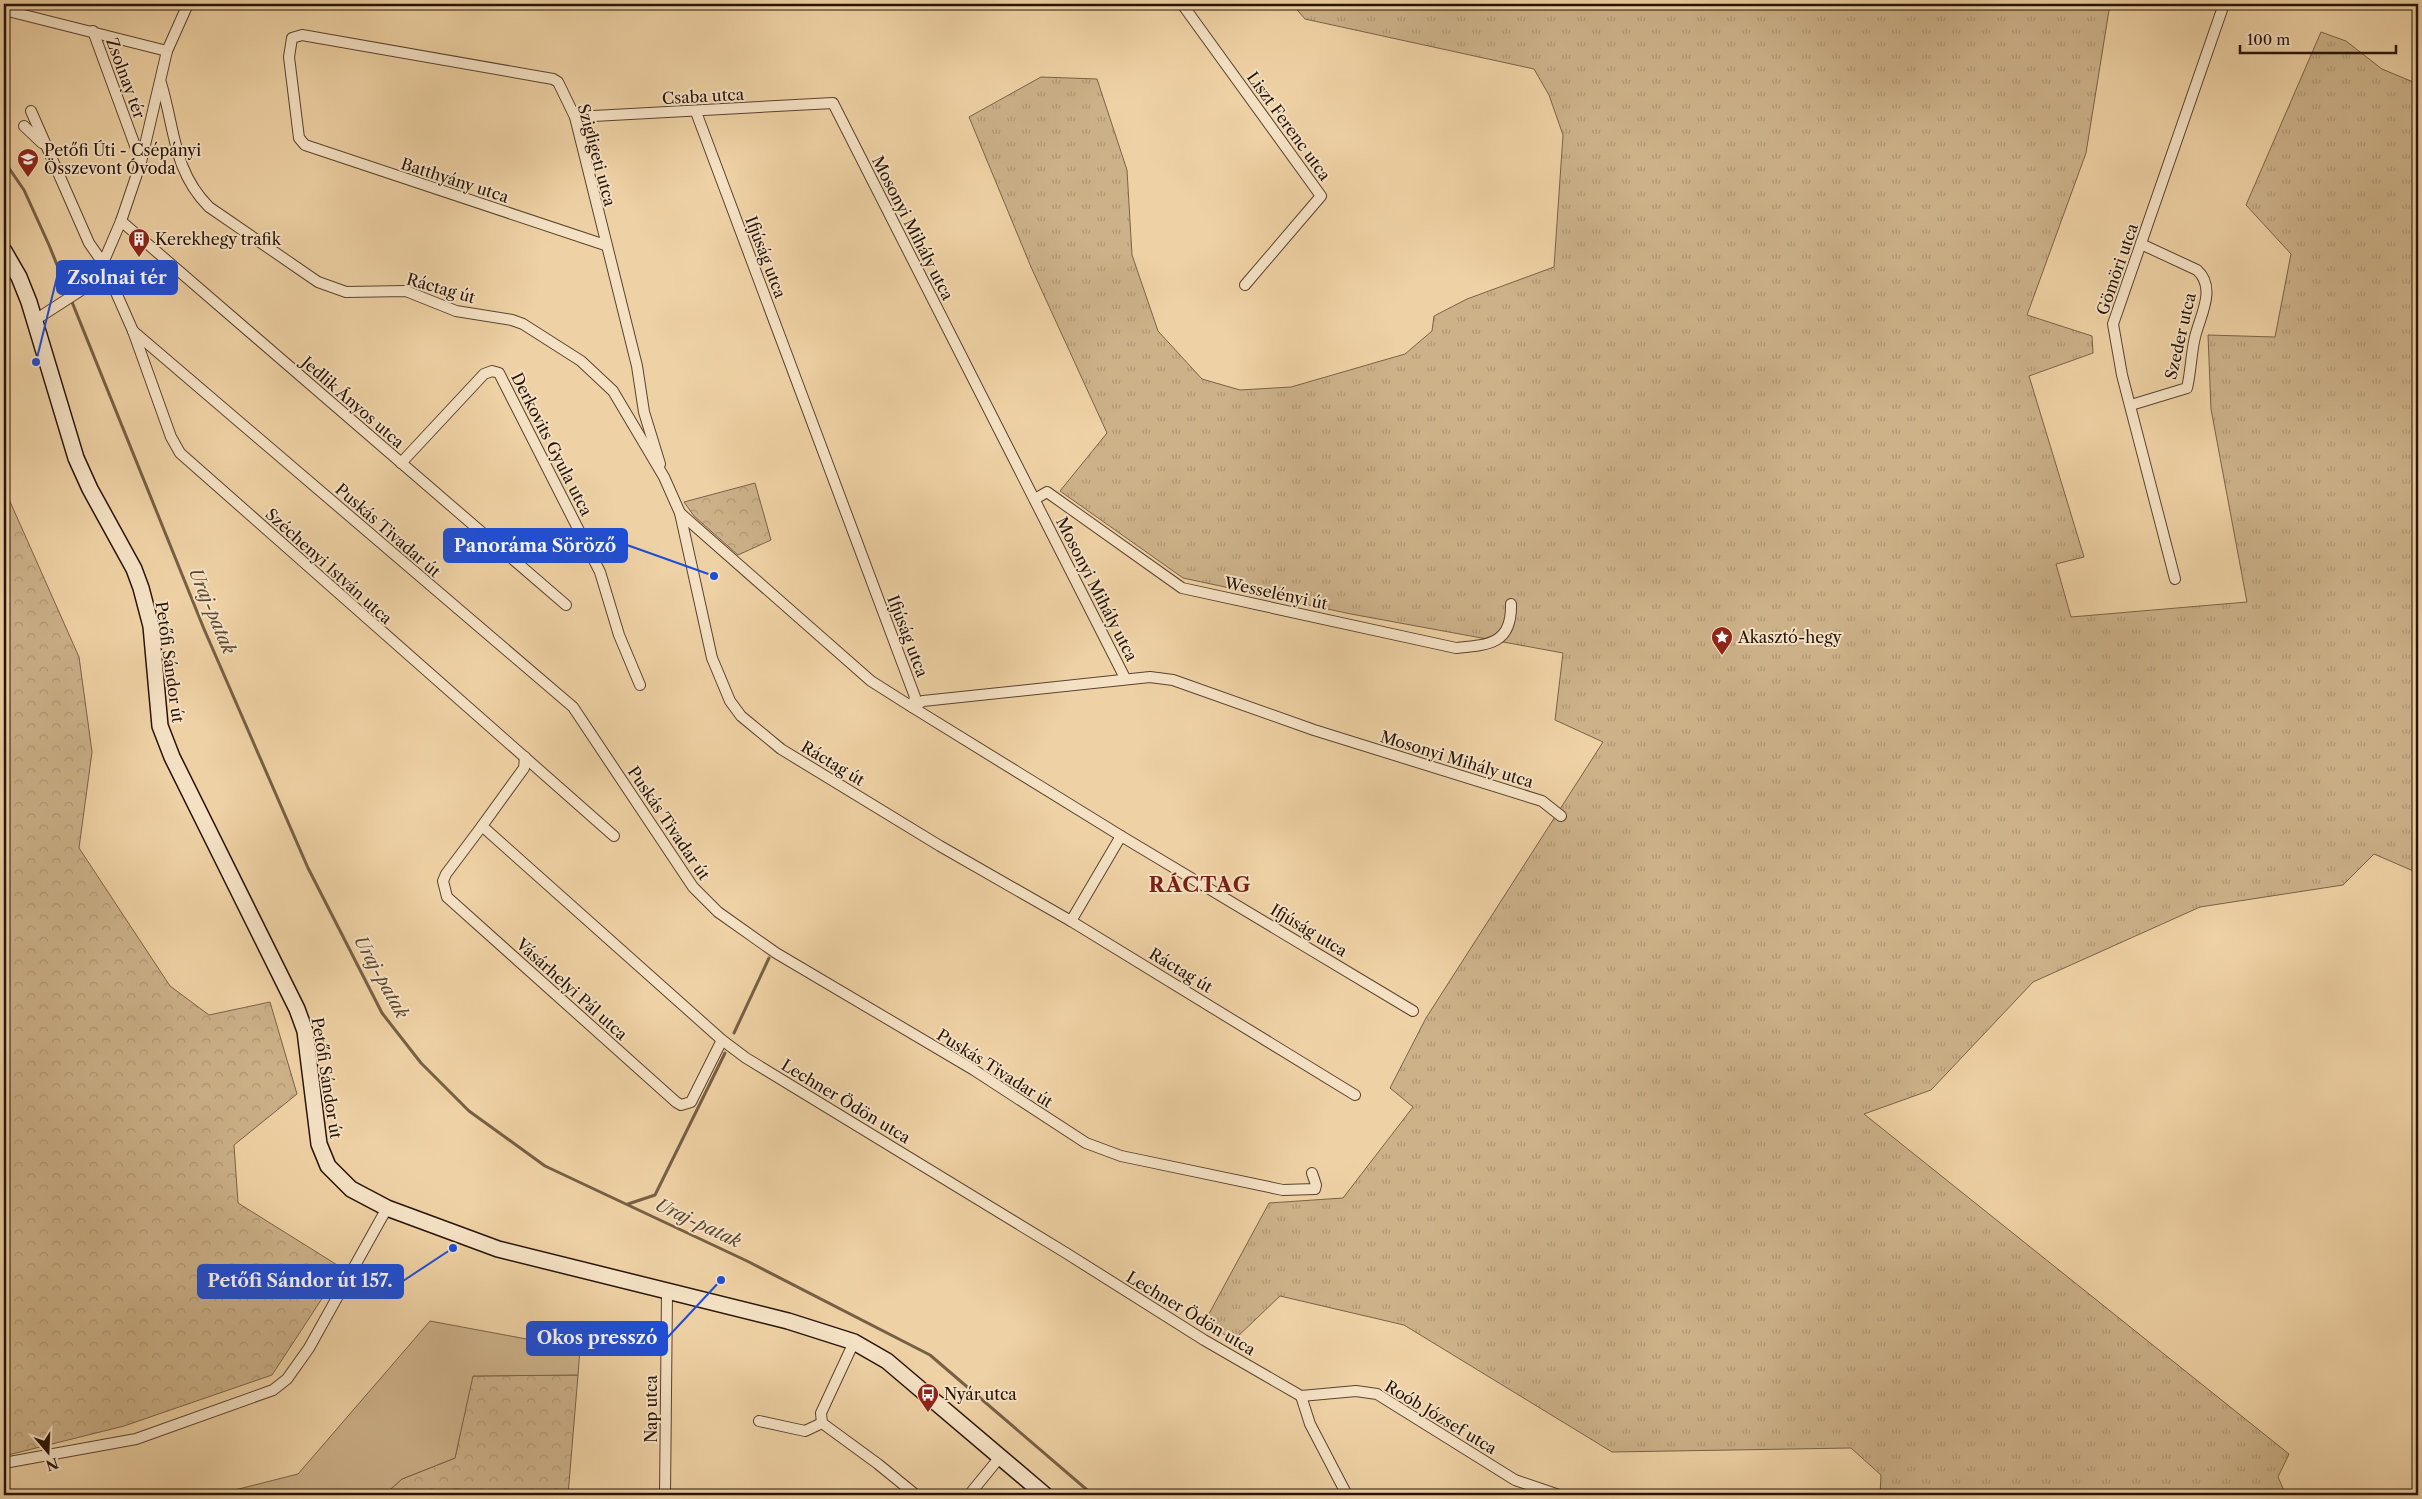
<svg xmlns="http://www.w3.org/2000/svg" width="2422" height="1499" viewBox="0 0 2422 1499" font-family="'Libre Caslon Text',serif">
  <style>
    .grass { fill: url(#grass-tufts); stroke: #7a6248 }
    .forest { fill: url(#forest-crowns); stroke: #7a6248 }
    .garden { fill: #ccb189; stroke: #7a6248 }
    .lines { fill: none; stroke-linecap: round; stroke-linejoin: round }
    .stream { stroke: #775f45; stroke-width: 3 }
    .street-casing { stroke: #5a432e; stroke-width: 12 }
    .secondary-casing { stroke: #281407; stroke-width: 18 }
    .street { stroke: #f4e1c4; stroke-width: 10 }
    .secondary { stroke: #f4e1c4; stroke-width: 15 }
    .labels { text-anchor: middle; stroke-width: 4; stroke-linejoin: round; paint-order: stroke }
    .street-label { font-size: 16px; fill: #281407; stroke: #f4e1c4 }
    .poi-label { font-size: 16px; fill: #281407; stroke: #f4e1c4; text-anchor: start }
    .water-label { font-size: 18px; font-style: italic; fill: #5c4631; stroke: #f4e1c4 }
    .district-label { font-size: 21px; font-weight: bold; letter-spacing: 1px; fill: #7a1f14; stroke: #f4e1c4 }
    .leader { fill: none; stroke: #1d4ed8; stroke-width: 2 }
    .callout-dot { fill: #1d4ed8; stroke: #f4e1c4; stroke-width: 2 }
    .callout { fill: #1d4ed8; stroke: #1d4ed8; stroke-width: 2 }
    .callout-label { font-size: 18px; text-anchor: middle; font-weight: bold; fill: #fff }
  </style>
  <defs>
    <pattern id="grass-tufts" width="24" height="20" patternUnits="userSpaceOnUse" patternTransform="scale(1.25)"><rect width="24" height="20" fill="#ccb189"/><path d="M3 7l-1-3M5 7V3M7 7l1-3M15 17l-1-3M17 17v-4M19 17l1-3" fill="none" stroke="#af9775"/></pattern>
    <pattern id="forest-crowns" width="20" height="18" patternUnits="userSpaceOnUse" patternTransform="scale(1.25)"><rect width="20" height="18" fill="#ccb189"/><path d="M2 6a3 3 0 1 1 6 0M12 15a3 3 0 1 1 6 0" fill="none" stroke="#af9775"/></pattern>
  </defs>
  <rect width="100%" height="100%" fill="#eed1a4"/>
  <filter id="stains"><feTurbulence type="fractalNoise" baseFrequency=".004" numOctaves="4"/><feColorMatrix values="0 0 0 0 .2 0 0 0 0 .09 0 0 0 0 .02 0 0 0 .5 -.17"/></filter>
  <radialGradient id="worn" r=".72"><stop offset=".6" stop-color="#630" stop-opacity="0"/><stop offset="1" stop-color="#630" stop-opacity=".3"/></radialGradient>
  <!-- grass -->
  <path class="grass" d="M1292 4H2110L2086 153 2027 315 2092 336 2093 353 2029 376 2084 557 2056 564 2071 617 2247 602 2211 409 2208 335 2275 337 2291 254 2246 205 2321 32 2346 41 2382 69 2418 84V873L2374 854 2343 885 2200 907 2033 982 1931 1090 1864 1114 2289 1454 2278 1477 2286 1495H1880L1881 1475 1851 1448 1612 1452 1404 1325 1280 1296 1234 1340 1204 1323 1269 1203 1343 1198 1413 1107 1390 1088 1426 1018 1603 742 1555 720 1563 653 1351 614 1183 578 1060 491 1107 433 1031 267 969 117 1041 77 1097 79 1127 170 1132 255 1158 331 1202 379 1240 390 1291 387 1405 354 1432 331 1434 316 1467 299 1554 267 1563 135 1549 95 1534 69 1305 19Z"/>
  <!-- forest -->
  <g class="forest">
    <path d="M755 483 771 540 738 555 694 516 684 502Z"/>
    <path d="M4 488 79 657 92 752 79 848 170 986 209 1015 270 1002 297 1094 234 1145 238 1203 342 1268 272 1375 124 1426 4 1456Z"/>
    <path d="M578 1375 568 1495H384L402 1479 455 1458 472 1376Z"/>
  </g>
  <!-- garden -->
  <path class="garden" d="M430 1321 580 1349 578 1375 473 1376 455 1458 402 1479 384 1495H215L298 1474Z"/>
  <g class="lines">
    <!-- stream -->
    <g class="stream">
      <path d="M4 161 24 190 49 245 204 629 308 868 382 1013 421 1063 469 1111 545 1166 747 1261 930 1355 1093 1495"/>
      <path d="M734 1033 769 958"/>
      <path d="M628 1204 655 1195 725 1053"/>
    </g>
    <!-- street casing -->
    <g class="street-casing">
      <g id="street">
        <path d="M1182 4 1321 196 1245 285"/>
        <path d="M4 10 167 51"/>
        <path d="M93 31 141 162"/>
        <path d="M161 83C175 129 173 171 209 207L318 282 346 292 406 291 456 311 512 320 523 324 581 361 613 391 664 477 680 513 712 658 730 701 741 716 781 749 940 846 1071 921 1355 1095"/>
        <path d="M31 111 89 243 103 263 133 331 171 437 180 453 614 836"/>
        <path d="M696 112 915 697 912 707 1121 836 1413 1011"/>
        <path d="M575 117 833 103 1125 678"/>
        <path d="M24 126 42 143"/>
        <path d="M121 221 566 605"/>
        <path d="M605 245 305 145 299 138 289 57 292 38 302 35 553 79 558 82 575 117 637 366 644 412 660 464"/>
        <path d="M35 320 83 289 103 263 121 221 141 162 167 51 188 4"/>
        <path d="M133 331 573 707 693 887 718 912 776 953 974 1070 1086 1143 1121 1156 1283 1190 1315 1189 1316 1185 1312 1173"/>
        <path d="M2131 405 2187 388C2191 371 2191 354 2195 337 2200 316 2217 288 2197 270L2141 244"/>
        <path d="M401 463 484 374 492 371 499 373 600 572 619 635 640 685"/>
        <path d="M1035 499 1047 492 1182 588 1456 648C1489 645 1512 644 1511 604"/>
        <path d="M680 513 871 681 912 707 923 701 1150 677 1173 680 1314 730 1542 801 1561 816"/>
        <path d="M2175 579 2122 375 2113 324 2224 4"/>
        <path d="M525 757 524 768 482 826 722 1040 746 1058 1066 1253 1204 1340 1301 1396"/>
        <path d="M482 826 446 874 443 881 447 897 676 1102 681 1105 691 1102 722 1040"/>
        <path d="M1071 921 1121 836"/>
        <path d="M854 1342 821 1413 822 1423 878 1464 916 1495"/>
        <path d="M1301 1396 1356 1391 1377 1394 1515 1480 1559 1495"/>
        <path d="M1301 1396 1310 1424 1347 1495"/>
        <path d="M759 1421 805 1431 822 1423"/>
        <path d="M4 1463 136 1439 273 1390 287 1379 309 1348 387 1208"/>
        <path d="M665 1495 667 1292"/>
        <path d="M969 1495 1000 1457"/>
      </g>
    </g>
    <!-- secondary casing -->
    <g class="secondary-casing">
      <path id="secondary" d="M4 251 19 277 29 302 76 458 90 489 134 569 141 588 151 626 160 726 172 757 297 1009 305 1031 319 1144 328 1166 351 1189 387 1208 498 1249 788 1321 854 1342 887 1361 1045 1495"/>
    </g>
    <!-- street -->
    <use href="#street" class="street"/>
    <!-- secondary -->
    <use href="#secondary" class="secondary"/>
  </g>
  <!-- icons -->
  <defs>
    <g id="school-pin" transform="scale(1.125)"><path d="M0 17L-7.5 6A9.5 9.5 0 1 1 7.5 6Z" fill="#8f2418" stroke="#f4e1c4"/><path d="M0-5L7-2L0 1L-7-2ZM-4 1L0 2.5L4 1V4Q0 6-4 4Z" fill="#fff"/></g>
    <g id="building-pin" transform="scale(1.125)"><path d="M0 17L-7.5 6A9.5 9.5 0 1 1 7.5 6Z" fill="#8f2418" stroke="#f4e1c4"/><path d="M-4-6H4V6H1V3H-1V6H-4ZM-2.5-4.3h1.7v1.8h-1.7ZM.8-4.3h1.7v1.8H.8ZM-2.5-1h1.7V.8h-1.7ZM.8-1h1.7V.8H.8Z" fill="#fff"/></g>
    <g id="sight-pin" transform="scale(1.125)"><path d="M0 17L-7.5 6A9.5 9.5 0 1 1 7.5 6Z" fill="#8f2418" stroke="#f4e1c4"/><path d="M0-6L1.8-2.2L6-1.7L2.9 1.2L3.7 5.4L0 3.3L-3.7 5.4L-2.9 1.2L-6-1.7L-1.8-2.2Z" fill="#fff"/></g>
    <g id="bus-pin" transform="scale(1.125)"><path d="M0 17L-7.5 6A9.5 9.5 0 1 1 7.5 6Z" fill="#8f2418" stroke="#f4e1c4"/><path d="M-5-6H5V4H4V6H2V4H-2V6H-4V4H-5ZM-3.5-4V0h7V-4ZM-3.5 1.2v1.5H-2V1.2ZM2 1.2v1.5H3.5V1.2Z" fill="#fff"/></g>
  </defs>
  <g fill-rule="evenodd">
    <use href="#school-pin" x="28" y="159"/>
    <use href="#building-pin" x="139" y="239"/>
    <use href="#sight-pin" x="1722" y="637"/>
    <use href="#bus-pin" x="928" y="1394"/>
  </g>
  <g class="labels">
    <!-- street labels -->
    <g class="street-label">
      <text transform="translate(126 78) rotate(70)" y="6">Zsolnay tér</text>
      <text transform="translate(703 96) rotate(-3)" y="6">Csaba utca</text>
      <text transform="translate(1289 126) rotate(54)" y="6">Liszt Ferenc utca</text>
      <text transform="translate(597 155) rotate(75)" y="6">Szigligeti utca</text>
      <text transform="translate(455 180) rotate(18)" y="6">Batthyány utca</text>
      <text transform="translate(913 228) rotate(63)" y="6">Mosonyi Mihály utca</text>
      <text transform="translate(766 257) rotate(69)" y="6">Ifjúság utca</text>
      <text transform="translate(2117 269) rotate(-71)" y="6">Gömöri utca</text>
      <text transform="translate(441 288) rotate(16)" y="6">Ráctag út</text>
      <text transform="translate(2180 336) rotate(-77)" y="6">Szeder utca</text>
      <text transform="translate(353 402) rotate(41)" y="6">Jedlik Ányos utca</text>
      <text transform="translate(552 444) rotate(63)" y="6">Derkovits Gyula utca</text>
      <text transform="translate(388 530) rotate(41)" y="6">Puskás Tivadar út</text>
      <text transform="translate(329 566) rotate(42)" y="6">Széchenyi István utca</text>
      <text transform="translate(1097 589) rotate(63)" y="6">Mosonyi Mihály utca</text>
      <text transform="translate(1276 593) rotate(12)" y="6">Wesselényi út</text>
      <text transform="translate(908 636) rotate(69)" y="6">Ifjúság utca</text>
      <text transform="translate(170 662) rotate(82)" y="6">Petőfi Sándor út</text>
      <text transform="translate(1457 759) rotate(17)" y="6">Mosonyi Mihály utca</text>
      <text transform="translate(833 763) rotate(31)" y="6">Ráctag út</text>
      <text transform="translate(669 823) rotate(56)" y="6">Puskás Tivadar út</text>
      <text transform="translate(1309 930) rotate(31)" y="6">Ifjúság utca</text>
      <text transform="translate(1181 970) rotate(31)" y="6">Ráctag út</text>
      <text transform="translate(572 989) rotate(42)" y="6">Vásárhelyi Pál utca</text>
      <text transform="translate(995 1068) rotate(32)" y="6">Puskás Tivadar út</text>
      <text transform="translate(327 1078) rotate(81)" y="6">Petőfi Sándor út</text>
      <text transform="translate(846 1101) rotate(31)" y="6">Lechner Ödön utca</text>
      <text transform="translate(1191 1313) rotate(31)" y="6">Lechner Ödön utca</text>
      <text transform="translate(651 1409) rotate(-90)" y="6">Nap utca</text>
      <text transform="translate(1441 1417) rotate(31)" y="6">Roób József utca</text>
    </g>
    <!-- poi labels -->
    <g class="poi-label">
      <text x="44" y="156">Petőfi Úti - Csépányi<tspan x="44" dy="18">Összevont Óvoda</tspan></text>
      <text x="155" y="245">Kerekhegy trafik</text>
      <text x="1738" y="643">Akasztó-hegy</text>
      <text x="944" y="1400">Nyár utca</text>
    </g>
    <!-- water labels -->
    <g class="water-label">
      <text transform="translate(212 611) rotate(67)" y="6">Uraj-patak</text>
      <text transform="translate(381 977) rotate(61)" y="6">Uraj-patak</text>
      <text transform="translate(698 1223) rotate(25)" y="6">Uraj-patak</text>
    </g>
    <!-- district labels -->
    <g class="district-label">
      <text x="1200" y="892">RÁCTAG</text>
    </g>
  </g>
  <!-- callouts -->
  <path class="leader" d="M36 362L57 277M714 576L627 545M453 1248L403 1281M721 1280L667 1338"/>
  <g class="callout-dot">
    <circle cx="36" cy="362" r="5"/>
    <circle cx="714" cy="576" r="5"/>
    <circle cx="453" cy="1248" r="5"/>
    <circle cx="721" cy="1280" r="5"/>
  </g>
  <g class="callout">
    <rect x="57" y="261" width="120" height="33" rx="5"/>
    <rect x="444" y="529" width="183" height="33" rx="5"/>
    <rect x="198" y="1265" width="205" height="33" rx="5"/>
    <rect x="527" y="1322" width="140" height="33" rx="5"/>
  </g>
  <g class="callout-label">
    <text x="117" y="284">Zsolnai tér</text>
    <text x="535" y="552">Panoráma Söröző</text>
    <text x="300" y="1287">Petőfi Sándor út 157.</text>
    <text x="597" y="1344">Okos presszó</text>
  </g>
  <!-- margin -->
  <rect width="2422" height="1499" fill="none" stroke="#eed1a4" stroke-width="20"/>
  <rect x="5" y="5" width="2412" height="1489" fill="none" stroke="#281407" stroke-width="2.5"/>
  <rect x="10" y="10" width="2402" height="1479" fill="none" stroke="#281407"/>
  <!-- north arrow -->
  <g transform="translate(48 1452) rotate(161)" stroke="#f4e1c4" stroke-width="4" paint-order="stroke">
  <path d="M0-4L9 19L0 12L-9 19Z" fill="#281407"/>
  <text y="-8" font-size="14" font-weight="bold" text-anchor="middle" fill="#281407">N</text>
  </g>
  <!-- scale -->
  <path d="M2240 45v8h156v-8" fill="none" stroke="#281407" stroke-width="2.5"/>
  <text x="2247" y="45" font-size="15" fill="#281407" stroke="#f4e1c4" stroke-width="4" paint-order="stroke">100 m</text>
  <rect width="100%" height="100%" filter="url(#stains)"/>
  <rect width="100%" height="100%" fill="url(#worn)"/>
</svg>
